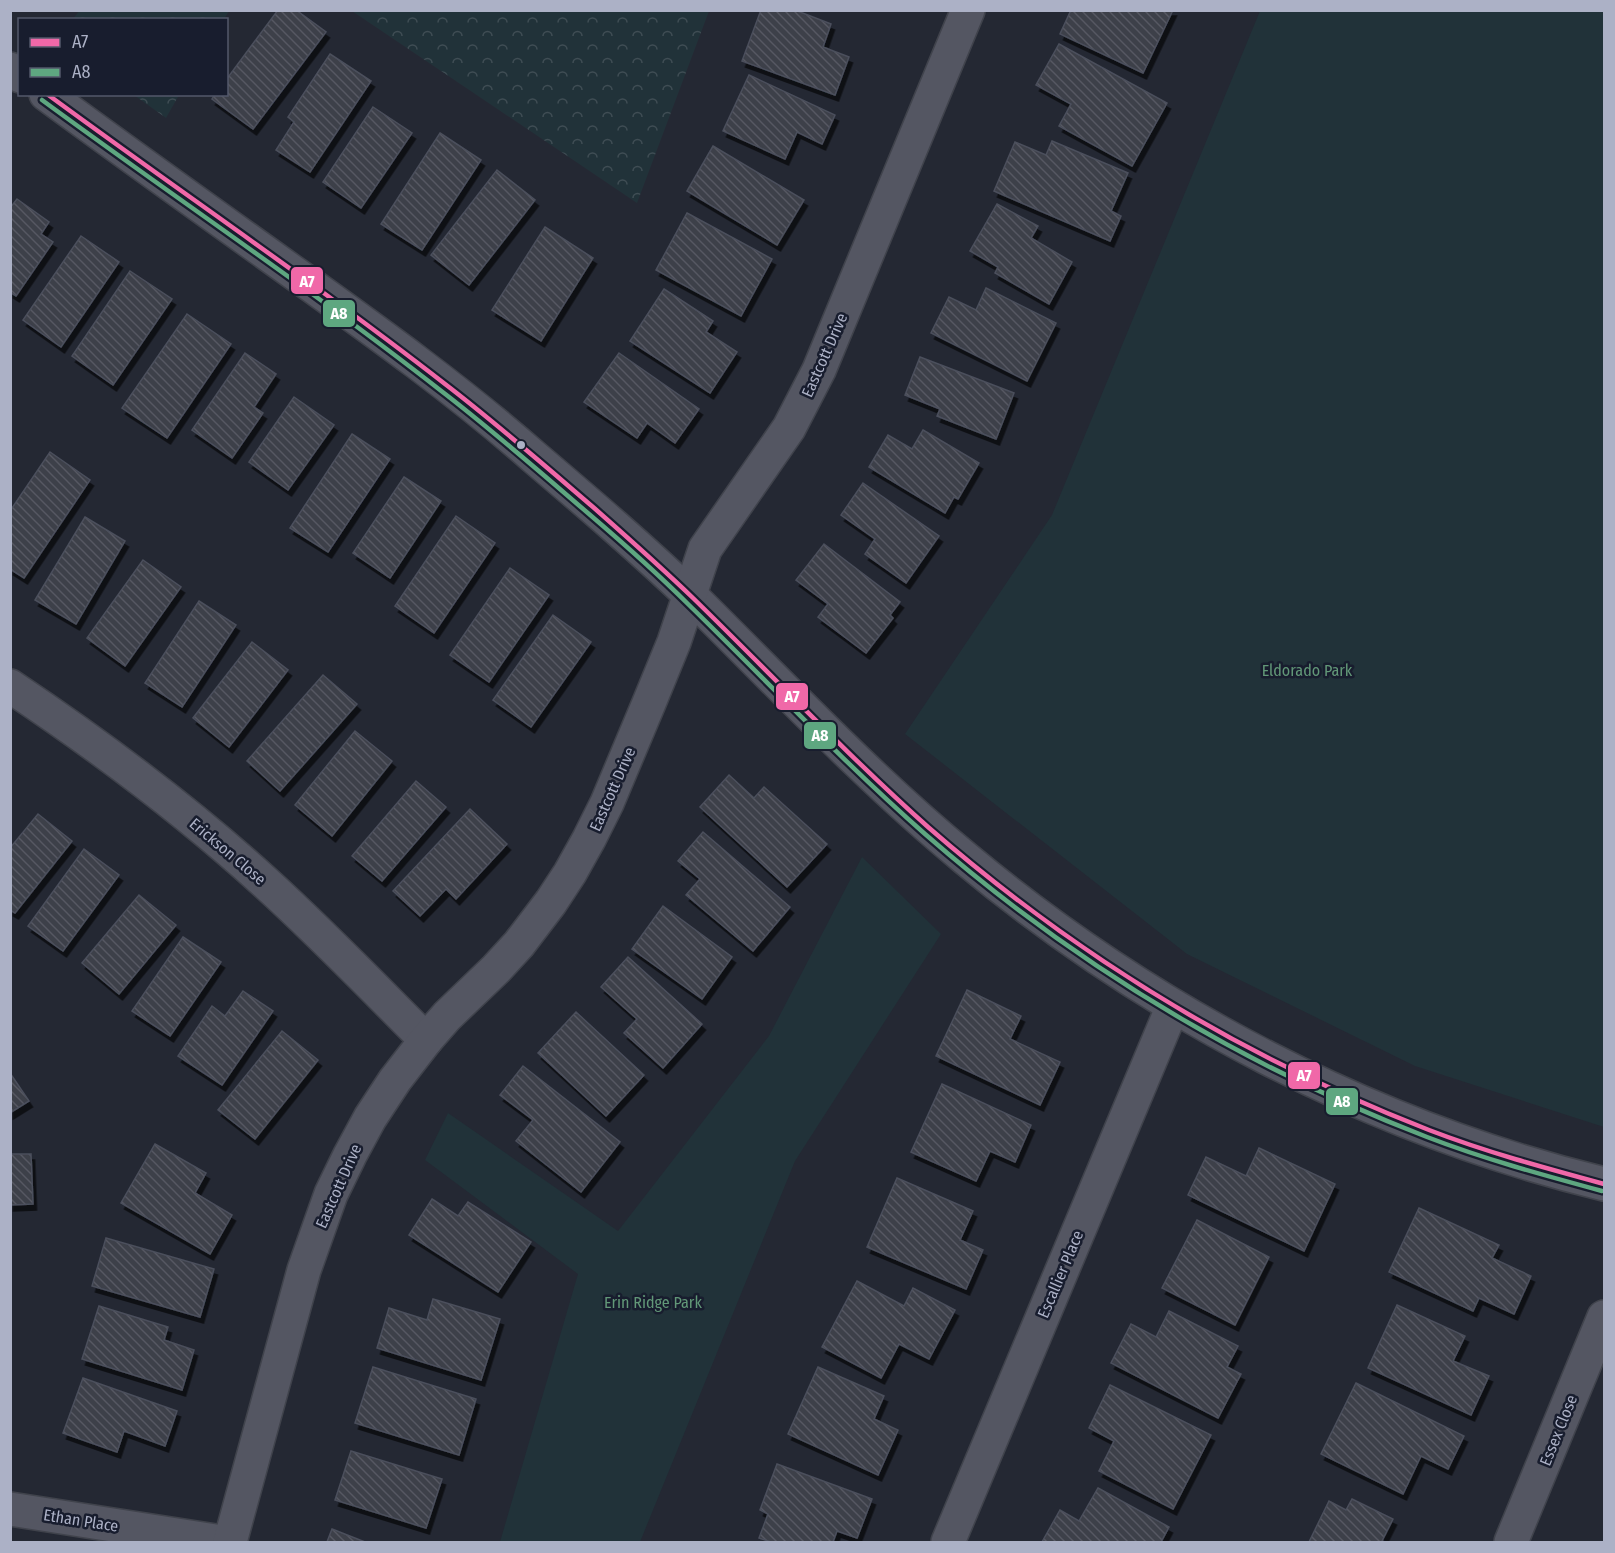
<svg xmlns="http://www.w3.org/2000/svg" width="1615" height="1553" viewBox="0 0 1615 1553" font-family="'Fira Sans Condensed',sans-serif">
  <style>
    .green { fill: #213239 }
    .forest { fill: url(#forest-crowns) }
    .building { fill: url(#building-back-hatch); stroke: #4b4f5c; stroke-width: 1.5; filter: url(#shadow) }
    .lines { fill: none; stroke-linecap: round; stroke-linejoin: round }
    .minor-casing { stroke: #40434c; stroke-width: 36 }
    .minor { stroke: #545662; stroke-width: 33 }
    .bus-1-casing { stroke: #181d2e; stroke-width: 9 }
    .bus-2-casing { stroke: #181d2e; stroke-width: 9 }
    .bus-1 { stroke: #f068a8; stroke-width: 4.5 }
    .bus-2 { stroke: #5ea780; stroke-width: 4.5 }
    .bus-dot { fill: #acb1c6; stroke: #181d2e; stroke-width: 2 }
    .labels { text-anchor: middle; stroke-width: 5; stroke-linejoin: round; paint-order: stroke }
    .street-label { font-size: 16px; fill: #acb1c6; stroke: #181d2e }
    .park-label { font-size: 16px; fill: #629878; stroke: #181d2e }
    .line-badge { stroke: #181d2e; stroke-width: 2 }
    .badge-label { font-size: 16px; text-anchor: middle; font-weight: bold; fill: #fff }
  </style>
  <defs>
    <pattern id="forest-crowns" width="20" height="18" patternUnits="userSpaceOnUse" patternTransform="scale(1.5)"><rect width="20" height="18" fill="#213239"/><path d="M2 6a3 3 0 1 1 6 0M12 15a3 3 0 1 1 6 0" fill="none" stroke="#3f4d54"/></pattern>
    <pattern id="building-back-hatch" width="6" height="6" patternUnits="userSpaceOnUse" patternTransform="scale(1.5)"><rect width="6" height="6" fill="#3c3f49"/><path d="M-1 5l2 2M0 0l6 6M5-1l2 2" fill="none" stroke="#565862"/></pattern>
    <filter id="shadow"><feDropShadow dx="3.5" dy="6" stdDeviation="0" flood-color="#0009"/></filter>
  </defs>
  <rect width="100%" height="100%" fill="#242833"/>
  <!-- green -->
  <g class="green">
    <path d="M1260 11H1604V1127L1415 1066 1187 954 905 734 1052 515Z"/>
    <path d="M862 857 941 934 795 1161 640 1542H500L578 1274 425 1160 448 1113 618 1231 769 1036Z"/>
  </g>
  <!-- forest -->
  <g class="forest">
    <path d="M80 10H229V11L224 19H73Z"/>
    <path d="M352 11H709L637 203Z"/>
    <path d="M134 95H179L166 118Z"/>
  </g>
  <!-- building -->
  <g class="building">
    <path d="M278 10H296L326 32 253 129 212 99 215 94H226V80Z"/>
    <path d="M761 10H795L831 24 823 47 849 57 835 95 742 61Z"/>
    <path d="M1071 10H1173L1143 73 1060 34Z"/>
    <path d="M1059 44 1167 103 1132 166 1059 126 1071 104 1036 85Z"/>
    <path d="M330 54 371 81 310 172 276 150 294 122 288 117Z"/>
    <path d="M749 75 835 115 822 144 797 132 785 159 723 131Z"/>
    <path d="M373 107 412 133 361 208 323 182Z"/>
    <path d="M440 133 481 160 422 250 381 224Z"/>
    <path d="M1052 141 1128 173 1111 211 1121 216 1110 241 994 191 1015 142 1046 155Z"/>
    <path d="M713 146 804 200 777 245 687 191Z"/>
    <path d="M497 170 535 200 469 285 431 255Z"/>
    <path d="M17 199 49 222 41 234 53 242 16 296 10 292V208Z"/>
    <path d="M997 204 1038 226 1031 238 1072 262 1049 304 995 273 998 267 970 251Z"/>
    <path d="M687 213 772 259 741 316 656 270Z"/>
    <path d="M545 227 593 258 541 341 492 310Z"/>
    <path d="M81 236 119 262 61 347 23 320Z"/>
    <path d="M130 271 172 299 113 385 72 356Z"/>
    <path d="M986 288 1056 323 1027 381 931 333 949 297 976 310Z"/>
    <path d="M664 289 713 321 706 332 737 352 710 393 630 341Z"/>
    <path d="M187 314 231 344 167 438 122 408Z"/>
    <path d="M245 353 276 374 254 407 263 413 232 458 192 430Z"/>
    <path d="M619 353 699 409 675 443 647 423 637 438 584 402Z"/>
    <path d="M920 357 1014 393 996 439 937 416 940 409 905 395Z"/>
    <path d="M294 397 334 425 288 490 249 462Z"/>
    <path d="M923 430 979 463 958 499 954 497 945 513 869 467 888 435 912 449Z"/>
    <path d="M352 434 390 459 328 552 290 528Z"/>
    <path d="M50 452 90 480 24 578 10 569V511Z"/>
    <path d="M404 477 441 501 390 578 353 553Z"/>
    <path d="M863 483 939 536 906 583 865 554 875 539 841 515Z"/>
    <path d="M456 516 495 543 434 633 395 606Z"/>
    <path d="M85 517 125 541 76 624 35 600Z"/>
    <path d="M824 544 900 602 890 615 893 618 866 653 818 617 828 604 796 580Z"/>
    <path d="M143 560 181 587 125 666 87 638Z"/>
    <path d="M510 568 549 595 489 682 450 655Z"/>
    <path d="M199 601 236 625 182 707 145 683Z"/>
    <path d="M553 615 591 642 531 727 493 700Z"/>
    <path d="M252 642 288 670 229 747 193 718Z"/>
    <path d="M323 675 357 704 280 791 247 761Z"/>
    <path d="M355 731 392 761 332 836 295 805Z"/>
    <path d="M729 775 754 798 764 787 827 844 787 887 700 807Z"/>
    <path d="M416 781 446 807 382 881 352 856Z"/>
    <path d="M470 809 507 844 456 899 446 889 420 916 393 891Z"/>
    <path d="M38 814 72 841 15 913 10 910V848Z"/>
    <path d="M703 832 790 907 753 951 686 895 700 879 678 861Z"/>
    <path d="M84 849 119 875 63 951 28 926Z"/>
    <path d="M139 895 176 925 119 994 82 963Z"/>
    <path d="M663 906 732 957 702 999 632 949Z"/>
    <path d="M183 937 221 962 170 1036 132 1011Z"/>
    <path d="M628 957 702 1024 663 1068 624 1033 637 1019 601 987Z"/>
    <path d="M967 990 1021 1016 1010 1039 1060 1062 1040 1105 936 1056Z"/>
    <path d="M243 991 273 1011 222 1085 178 1056 212 1006 225 1016Z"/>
    <path d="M576 1012 644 1075 606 1116 538 1053Z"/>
    <path d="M282 1031 318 1060 255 1139 218 1110Z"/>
    <path d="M523 1066 620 1142 581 1192 516 1141 533 1120 500 1095Z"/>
    <path d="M10 1073 29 1101 10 1113Z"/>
    <path d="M942 1084 1031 1125 1015 1162 990 1151 976 1181 911 1152Z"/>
    <path d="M155 1144 206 1173 195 1193 232 1215 210 1254 121 1203Z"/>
    <path d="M1259 1148 1335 1184 1304 1251 1188 1195 1206 1157 1246 1176Z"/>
    <path d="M10 1154H31L33 1204 10 1205Z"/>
    <path d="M897 1178 973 1211 960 1240 983 1250 966 1289 867 1247Z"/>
    <path d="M432 1199 458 1216 468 1202 531 1242 498 1292 409 1235Z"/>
    <path d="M1419 1208 1499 1245 1492 1258 1531 1276 1514 1314 1479 1298 1473 1311 1389 1272Z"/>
    <path d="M1197 1220 1269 1257 1235 1325 1162 1288Z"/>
    <path d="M106 1238 214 1269 200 1317 92 1286Z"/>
    <path d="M857 1281 904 1306 913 1288 955 1310 929 1359 899 1344 881 1378 822 1347Z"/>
    <path d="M433 1299 500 1319 481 1380 377 1348 389 1308 427 1320Z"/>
    <path d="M1397 1305 1465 1336 1453 1361 1489 1376 1471 1415 1368 1368Z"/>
    <path d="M99 1306 168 1327 164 1340 194 1350 182 1390 82 1359Z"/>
    <path d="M1169 1311 1238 1346 1227 1367 1241 1374 1218 1418 1111 1363 1131 1324 1156 1337Z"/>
    <path d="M373 1367 476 1399 459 1455 355 1423Z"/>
    <path d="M818 1367 884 1396 874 1419 898 1430 878 1475 788 1434Z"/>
    <path d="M83 1378 177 1411 165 1446 124 1431 117 1452 63 1433Z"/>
    <path d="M1356 1383 1464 1436 1448 1469 1421 1456 1403 1494 1321 1454Z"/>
    <path d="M1110 1385 1211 1435 1173 1509 1099 1471 1114 1441 1089 1428Z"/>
    <path d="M351 1451 442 1479 426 1528 335 1500Z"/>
    <path d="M777 1464 872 1499 857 1538 837 1531 833 1542H771L759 1538 768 1514 760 1510Z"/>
    <path d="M1098 1488 1169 1527 1161 1542H1042L1060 1510 1079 1521Z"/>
    <path d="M1352 1499 1393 1519 1382 1541 1385 1542H1309L1329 1501 1346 1510Z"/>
    <path d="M332 1529 365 1542H327Z"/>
  </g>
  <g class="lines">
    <!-- minor casing -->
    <g class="minor-casing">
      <g id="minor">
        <path d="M10 69 20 76"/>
        <path d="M46 94C129 155 213 215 297 275 378 333 459 391 534 457 588 503 642 549 693 598 782 686 868 778 965 858 1150 1012 1370 1127 1604 1184"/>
        <path d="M10 686C100 746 187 811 267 884 322 934 373 987 426 1040"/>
        <path d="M10 1509 222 1542"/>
        <path d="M230 1542 304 1270 331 1194 350 1155 370 1118 395 1080 426 1040 447 1016 496 969 519 944 551 902 570 873 589 839 607 803 649 703 674 642 705 549 789 428 819 370 968 10"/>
        <path d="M948 1542 1173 1006"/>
        <path d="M1511 1542 1604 1317"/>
      </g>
    </g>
    <!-- minor -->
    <use href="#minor" class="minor"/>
    <!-- bus-1 casing -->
    <g class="bus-1-casing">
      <path id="bus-1" d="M47 94C179 191 315 283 445 384 496 423 544 465 593 507 627 537 661 567 693 598 771 674 846 754 928 827 1076 956 1246 1059 1429 1130 1486 1152 1545 1168 1604 1184"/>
    </g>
    <!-- bus-2 casing -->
    <g class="bus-2-casing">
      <path id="bus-2" d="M42 100C174 197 311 289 440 390 491 429 540 472 589 514 623 543 657 573 689 605 767 681 842 761 925 834 1073 963 1243 1066 1427 1137 1484 1159 1543 1175 1602 1191"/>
    </g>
    <!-- bus-1 -->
    <use href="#bus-1" class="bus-1"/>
    <!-- bus-2 -->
    <use href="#bus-2" class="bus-2"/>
  </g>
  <!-- markers -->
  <circle class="bus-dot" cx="521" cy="445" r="5"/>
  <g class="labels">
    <!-- street labels -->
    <g class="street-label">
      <text transform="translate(824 355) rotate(-66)" y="6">Eastcott Drive</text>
      <text transform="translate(612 789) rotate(-66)" y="6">Eastcott Drive</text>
      <text transform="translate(228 851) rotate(40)" y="6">Erickson Close</text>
      <text transform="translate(338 1186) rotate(-66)" y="6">Eastcott Drive</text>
      <text transform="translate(1060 1274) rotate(-67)" y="6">Escallier Place</text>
      <text transform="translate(1558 1430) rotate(-68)" y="6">Essex Close</text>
      <text transform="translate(81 1520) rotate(9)" y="6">Ethan Place</text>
    </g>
    <!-- park labels -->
    <g class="park-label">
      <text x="1307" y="676">Eldorado Park</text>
      <text x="653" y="1308">Erin Ridge Park</text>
    </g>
  </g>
  <g class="line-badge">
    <rect x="290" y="266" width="34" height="29" rx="6" fill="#f068a8"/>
    <rect x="322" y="299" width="34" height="29" rx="6" fill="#5ea780"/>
    <rect x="775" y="682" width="34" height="29" rx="6" fill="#f068a8"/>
    <rect x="803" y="721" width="34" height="29" rx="6" fill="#5ea780"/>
    <rect x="1287" y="1061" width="34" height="29" rx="6" fill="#f068a8"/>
    <rect x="1325" y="1087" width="34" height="29" rx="6" fill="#5ea780"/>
  </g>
  <g class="badge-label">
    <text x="307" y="287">A7</text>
    <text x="339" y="319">A8</text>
    <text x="792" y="702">A7</text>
    <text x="820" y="741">A8</text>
    <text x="1304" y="1081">A7</text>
    <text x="1342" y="1107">A8</text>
  </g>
  <!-- border -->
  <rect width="1615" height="1553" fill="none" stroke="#acb1c6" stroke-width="24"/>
  <!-- legend -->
  <rect x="18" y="18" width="210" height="78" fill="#181d2e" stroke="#53586b" stroke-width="1.5"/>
  <rect x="30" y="38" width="30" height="9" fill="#f068a8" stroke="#53586b" stroke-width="1.5"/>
  <text x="72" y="48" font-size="18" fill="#acb1c6">A7</text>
  <rect x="30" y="68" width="30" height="9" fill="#5ea780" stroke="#53586b" stroke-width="1.5"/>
  <text x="72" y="78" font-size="18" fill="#acb1c6">A8</text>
</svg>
